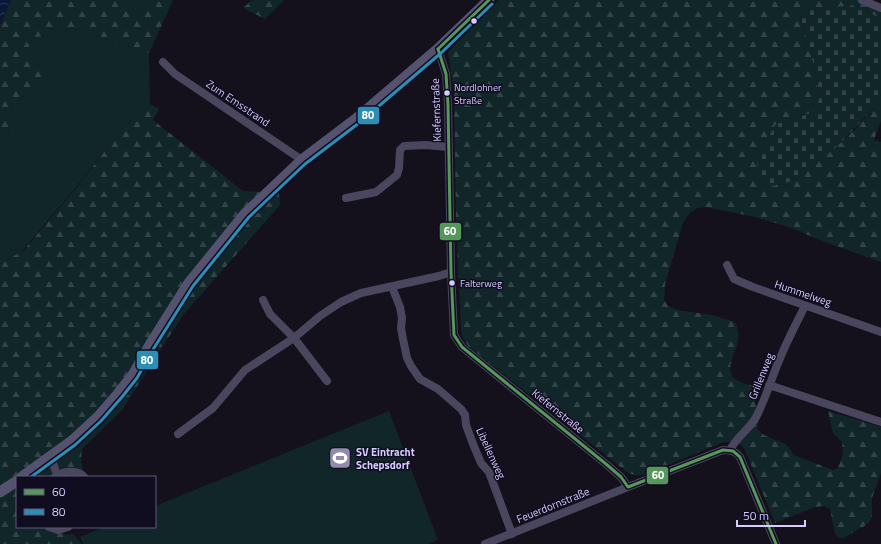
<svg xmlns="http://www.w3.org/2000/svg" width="881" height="544" viewBox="0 0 881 544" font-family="'Titillium Web',sans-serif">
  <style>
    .grass { fill: #112628 }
    .forest { fill: url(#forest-firs) }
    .cemetery { fill: url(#cemetery-stones) }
    .water { fill: url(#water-waves) }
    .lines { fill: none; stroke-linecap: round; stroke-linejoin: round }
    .street { stroke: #49465d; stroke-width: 8 }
    .secondary { stroke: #555270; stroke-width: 11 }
    .bus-1-casing { stroke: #110d20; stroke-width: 6 }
    .bus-2-casing { stroke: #110d20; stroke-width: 6 }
    .bus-1 { stroke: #56975b; stroke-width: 3 }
    .bus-2 { stroke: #2d8eb5; stroke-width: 3 }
    .bus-dot { fill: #d6ccff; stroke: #110d20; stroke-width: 1.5 }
    .labels { text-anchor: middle; stroke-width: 3; stroke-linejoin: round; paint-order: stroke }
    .bus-label { font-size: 10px; fill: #d6ccff; stroke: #110d20; text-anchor: start }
    .street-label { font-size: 11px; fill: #d6ccff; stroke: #110d20 }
    .poi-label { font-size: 11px; font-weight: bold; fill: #d6ccff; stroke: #110d20; text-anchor: start }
    .line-badge { stroke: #110d20; stroke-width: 1.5 }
    .badge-label { font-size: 11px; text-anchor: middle; font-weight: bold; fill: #fff }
  </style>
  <defs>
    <pattern id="forest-firs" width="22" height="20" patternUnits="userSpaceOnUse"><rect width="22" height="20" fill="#112628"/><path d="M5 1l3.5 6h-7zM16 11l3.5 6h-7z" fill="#334448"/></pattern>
    <pattern id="cemetery-stones" width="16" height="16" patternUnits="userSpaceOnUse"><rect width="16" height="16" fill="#112628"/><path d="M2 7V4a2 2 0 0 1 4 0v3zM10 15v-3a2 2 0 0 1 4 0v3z" fill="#334448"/></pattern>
    <pattern id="water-waves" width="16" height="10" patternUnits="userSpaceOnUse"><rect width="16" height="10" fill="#09173a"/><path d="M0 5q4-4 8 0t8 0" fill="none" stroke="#2c3858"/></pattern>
  </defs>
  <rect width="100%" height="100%" fill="#14111c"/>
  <!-- grass -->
  <g class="grass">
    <path d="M118 0H145L141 15 117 3Z"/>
    <path d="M72 28 149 53 150 104 121 130 77 186 23 250 0 264V140L8 138 12 108 44 74 25 40Z"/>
    <path d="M389 411 438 540 429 544H83L80 537 104 527H155V506Z"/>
  </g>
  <!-- forest -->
  <g class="forest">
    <path d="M11 0H118V3L141 15 145 0H173L149 53 72 28 26 40 44 74 12 108 8 138 0 140V26Z"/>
    <path d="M252 0H284L265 19 243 8Z"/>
    <path d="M499 0H865L881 10V19L855 5 803 11 800 15 815 70 819 101 812 113 776 124 764 145 757 161 758 174 795 180C819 161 871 122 881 94V121L874 140 881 142V262L817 239 792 228 755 217 706 207 697 208 690 213 683 223 665 284 664 300 668 306 677 310 712 315 735 322C738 327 739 333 738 340 737 350 724 369 734 378 739 383 751 385 757 387L754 395 759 420 757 428 762 434 787 445 794 455 833 470 838 468 843 454 842 442 833 433 828 411 881 427V473L872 498V515L870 521 866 525 843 538 838 537 835 534 830 509 824 506 815 507 775 523 744 448C736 441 731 441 721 443L643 475H635L628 473 468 346 462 336 461 330 456 222 454 95 448 52Z"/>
    <path d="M150 104 159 109 153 120 243 191 279 193 280 205 183 315 122 410 82 449 81 461 85 477H17V527H68L63 529 65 535 72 534 75 536 82 544H0V264L24 250 77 187 121 130Z"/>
  </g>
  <!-- cemetery -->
  <path class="cemetery" d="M855 5 881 19V94L878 103 857 126 832 151 795 180 773 186 765 183 758 174 757 161 764 145 776 124 812 113 819 101 815 70 800 15 803 11Z"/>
  <!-- water -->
  <path class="water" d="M0 0H11L0 24Z"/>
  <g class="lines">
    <!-- street -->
    <g class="street">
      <path d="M862 0 881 8"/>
      <path d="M438 49 446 74 448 105 451 272 454 335 462 347 606 464 621 477 628 487 723 450C731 450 735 451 740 457L776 544"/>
      <path d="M163 62 175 74 302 160"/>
      <path d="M346 198 376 192 397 175 399 168 400 150 404 146 426 145 448 147"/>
      <path d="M727 265 734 279 753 287 881 332"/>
      <path d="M392 287 400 307 402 318 401 328 403 339 407 358 411 366 420 379 438 389 461 409 465 415 466 425 473 444 481 463 489 472 512 534"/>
      <path d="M263 300 270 314 294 338 327 381"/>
      <path d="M769 385 881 422"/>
      <path d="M178 434 213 408 245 370 294 338 320 316 341 302 361 293 439 276 451 272"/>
      <path d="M730 450C736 438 748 430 755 419 766 399 772 376 781 356 788 339 797 322 805 306"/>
      <path d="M51 457 57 475"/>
      <path d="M55 477C62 471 78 469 84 477"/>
      <path d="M49 527 58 530 68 527"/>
      <path d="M485 544 628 487"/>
    </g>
    <!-- secondary -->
    <g class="secondary">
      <path d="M22 477 72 441 98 417 118 394 133 375 150 345 189 283 245 214 302 160 356 119 438 49 489 0"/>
      <path d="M0 492 17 481"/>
    </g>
    <!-- bus-1 casing -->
    <g class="bus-1-casing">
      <g id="bus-1">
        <path d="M438 49 446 74 448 105 451 272 454 335 462 347 606 464 621 477 628 487 723 450 733 451 740 457 776 544"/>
        <path d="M438 49 489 0"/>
      </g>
    </g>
    <!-- bus-2 casing -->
    <g class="bus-2-casing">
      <path id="bus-2" d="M31 477 75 445 101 421 122 397 137 378 154 348 193 286 249 217 305 164 359 123 441 53 492 4"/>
    </g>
    <!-- bus-1 -->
    <use href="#bus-1" class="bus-1"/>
    <!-- bus-2 -->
    <use href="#bus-2" class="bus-2"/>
  </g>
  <!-- icons -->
  <defs>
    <g id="stadium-square" transform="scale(1.15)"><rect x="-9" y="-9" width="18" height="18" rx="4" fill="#928bb0" stroke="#110d20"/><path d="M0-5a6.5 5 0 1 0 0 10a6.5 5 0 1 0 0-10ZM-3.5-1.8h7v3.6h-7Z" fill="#fff"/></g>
  </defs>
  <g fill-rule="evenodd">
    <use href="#stadium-square" x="340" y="458"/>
  </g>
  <!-- markers -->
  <g class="bus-dot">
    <circle cx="474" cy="21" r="3.5"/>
    <circle cx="447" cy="93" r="3.5"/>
    <circle cx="452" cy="283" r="3.5"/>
  </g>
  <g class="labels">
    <!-- bus labels -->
    <g class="bus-label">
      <text x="454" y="91">Nordlohner<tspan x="454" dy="13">Straße</tspan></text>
      <text x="460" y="287">Falterweg</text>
    </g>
    <!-- street labels -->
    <g class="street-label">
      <text transform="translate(238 103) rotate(34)" y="4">Zum Emsstrand</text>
      <text transform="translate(436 110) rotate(-92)" y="4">Kiefernstraße</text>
      <text transform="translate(803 293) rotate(19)" y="4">Hummelweg</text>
      <text transform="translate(761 376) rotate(-68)" y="4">Grillenweg</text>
      <text transform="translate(558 411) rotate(39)" y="4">Kiefernstraße</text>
      <text transform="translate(491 453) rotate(65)" y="4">Libellenweg</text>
      <text transform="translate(553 505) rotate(-22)" y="4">Feuerdornstraße</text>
    </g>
    <!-- poi labels -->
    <g class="poi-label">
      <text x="356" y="456">SV Eintracht<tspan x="356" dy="13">Schepsdorf</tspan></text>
    </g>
  </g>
  <g class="line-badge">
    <rect x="357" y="106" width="23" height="19" rx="4" fill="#2d8eb5"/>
    <rect x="439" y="222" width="23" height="19" rx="4" fill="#56975b"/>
    <rect x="136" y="350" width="23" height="20" rx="4" fill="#2d8eb5"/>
    <rect x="646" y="466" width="23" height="19" rx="4" fill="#56975b"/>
  </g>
  <g class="badge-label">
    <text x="368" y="119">80</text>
    <text x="450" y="235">60</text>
    <text x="147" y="364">80</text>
    <text x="658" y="479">60</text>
  </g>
  <!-- legend -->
  <rect x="16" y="476" width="140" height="52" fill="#110d20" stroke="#605979"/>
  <rect x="24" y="489" width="20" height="6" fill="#56975b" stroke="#605979"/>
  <text x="52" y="496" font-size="12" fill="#d6ccff">60</text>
  <rect x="24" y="509" width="20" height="6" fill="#2d8eb5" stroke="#605979"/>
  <text x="52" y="516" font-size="12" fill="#d6ccff">80</text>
  <!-- scale -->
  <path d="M737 520v6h68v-6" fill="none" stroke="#d6ccff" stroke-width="2"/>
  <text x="743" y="520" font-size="12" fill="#d6ccff" stroke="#110d20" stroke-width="3" paint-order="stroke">50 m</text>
</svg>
